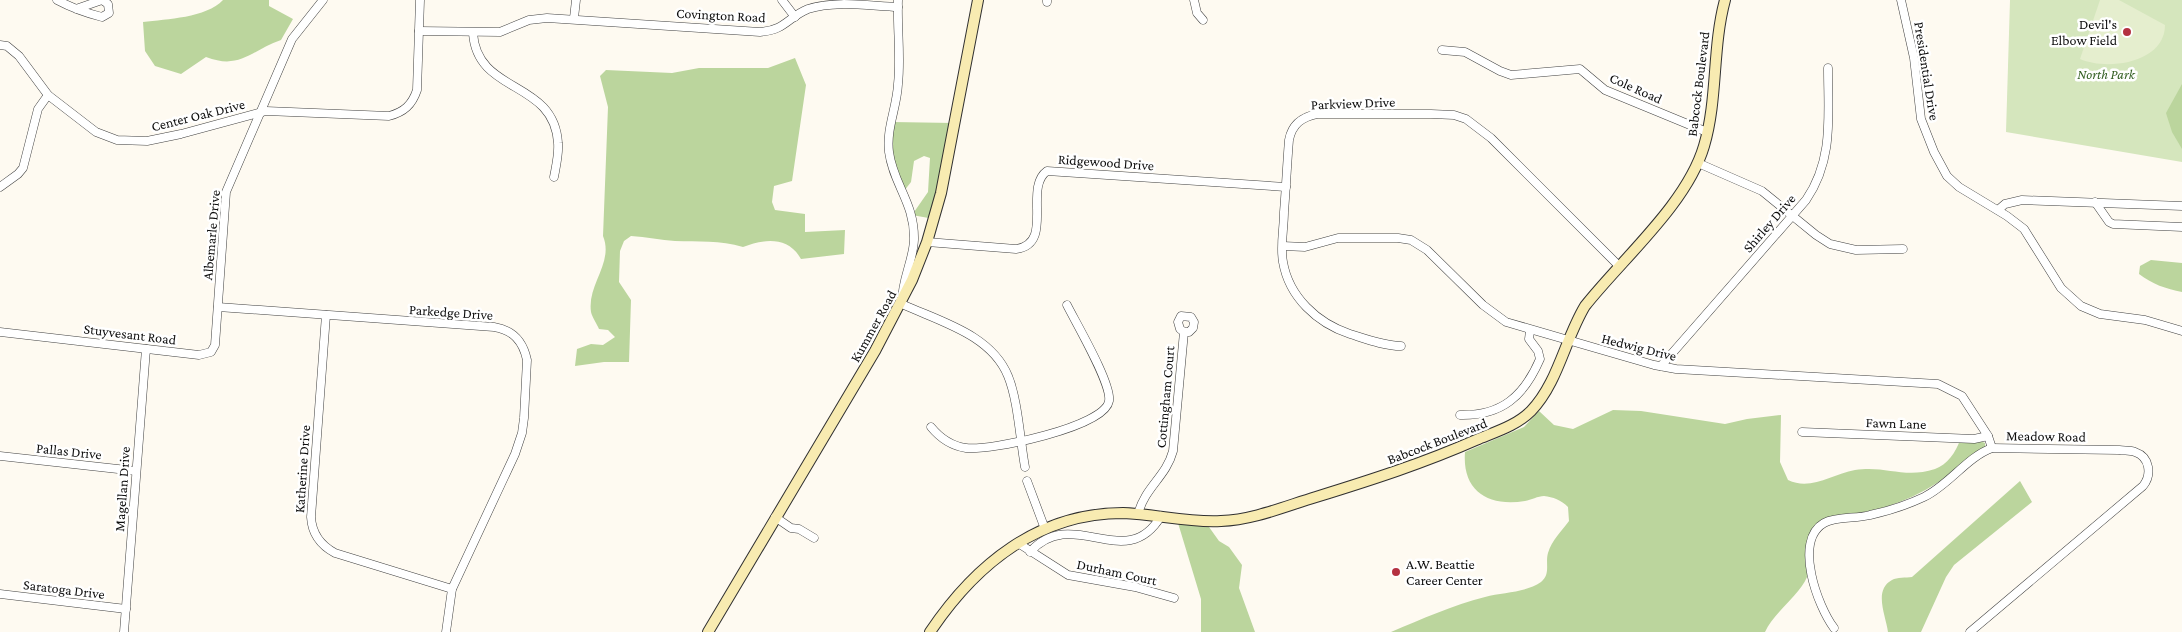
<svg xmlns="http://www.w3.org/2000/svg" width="2182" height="632" viewBox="0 0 2182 632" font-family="'Crimson Pro',serif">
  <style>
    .green { fill: #d5e6bd }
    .forest { fill: #bbd59d }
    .pitch { fill: #e5eece }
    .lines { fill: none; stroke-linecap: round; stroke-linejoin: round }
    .street-casing { stroke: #414141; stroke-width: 9 }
    .secondary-casing { stroke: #303030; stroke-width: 12 }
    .street { stroke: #fff; stroke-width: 8 }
    .secondary { stroke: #f8ebb1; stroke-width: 10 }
    .poi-dot { fill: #b43141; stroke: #fff; stroke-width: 2 }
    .labels { text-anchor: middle; stroke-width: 5; stroke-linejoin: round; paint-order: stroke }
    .street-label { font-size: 14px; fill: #0e0e0e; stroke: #fff }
    .poi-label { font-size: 14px; fill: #0e0e0e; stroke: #fff; text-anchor: end }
    .park-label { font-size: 14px; font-style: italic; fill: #356124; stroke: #fff }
  </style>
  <rect width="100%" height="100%" fill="#fefaf1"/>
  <!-- green -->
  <path class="green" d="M2010 0H2182V162L2006 132Z"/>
  <!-- forest -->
  <g class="forest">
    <path d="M223 0H269V6L293 19 281 40C250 51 240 70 206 57L181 74 155 66 145 51 143 22C167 19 206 18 223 0Z"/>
    <path d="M795 58 806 85 792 181 774 186 772 202 775 210 805 214V232L845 230 844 254 801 259C788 236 764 239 743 247 720 240 698 242 675 241 661 240 646 237 631 236L624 241 620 251 619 282 631 300 629 362H604L575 366 577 349 591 344 603 345 615 337 608 330 599 329C597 324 592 317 591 312 587 284 614 263 603 236L608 107 600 76 606 70 672 73 699 68H768Z"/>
    <path d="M2182 84V149L2172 132 2166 113Z"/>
    <path d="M892 122 954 123 934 219 912 215 928 192 930 158 924 156 914 161 911 182 904 191 890 160Z"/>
    <path d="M2151 260 2182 263V292C2166 289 2152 284 2139 274L2140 266Z"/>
    <path d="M1613 410 1641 411 1725 424 1747 419 1781 415 1780 462 1788 480C1811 491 1832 474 1855 470 1885 465 1904 479 1935 469 1947 465 1956 452 1960 440L1980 441 1985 443V447C1947 478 1918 500 1870 511 1856 514 1824 515 1815 526 1801 541 1813 564 1807 577 1799 596 1773 613 1765 632H1391C1422 619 1453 605 1485 597 1503 592 1525 593 1541 582 1551 574 1545 563 1548 553 1552 540 1561 532 1569 521L1568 507C1561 500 1553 497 1544 496 1538 496 1531 500 1525 501 1488 507 1462 491 1465 452L1524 427 1539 411 1554 425 1573 429Z"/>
    <path d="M2020 481 2032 502 1954 565 1946 577 1921 632H1888C1886 616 1873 590 1892 580 1897 577 1906 578 1912 577Z"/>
    <path d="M1178 523 1209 527 1219 541 1229 547 1242 565 1239 588 1255 632H1201V599Z"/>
  </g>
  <!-- pitch -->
  <path class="pitch" d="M2100 0H2119L2165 25C2165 63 2107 71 2080 59Z"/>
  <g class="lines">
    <!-- street casing -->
    <g class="street-casing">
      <g id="street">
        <path d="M57 0C72 8 86 13 102 17L109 13 108 4 102 0 76 9"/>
        <path d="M782 0 795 17"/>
        <path d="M898 0C897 28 901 57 898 84 897 107 886 129 889 152 893 184 915 203 914 240 913 262 901 281 902 304 938 321 991 334 1008 376 1018 400 1020 440 1025 467"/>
        <path d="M1194 0 1197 13 1203 20"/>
        <path d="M1901 0 1914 58 1921 119 1934 152 1947 176 1959 187 2007 216 2024 229 2061 288 2081 306 2100 314 2145 320 2182 331"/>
        <path d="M1047 2V0"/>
        <path d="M574 18 576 0"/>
        <path d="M419 31 500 32 529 20 547 18 760 32C786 30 788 17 808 9 835 0 870 6 898 7"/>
        <path d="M473 33C477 95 554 79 558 143 559 154 556 166 554 177"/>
        <path d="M0 45 7 46 19 56 48 95 96 132 117 140 147 141 181 134 266 111 389 116C404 112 412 105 417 90L420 0"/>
        <path d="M1442 50 1465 52 1500 71 1511 75 1580 69 1605 90 1707 132"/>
        <path d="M1698 163 1762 191 1816 235 1830 244 1856 250 1903 249"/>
        <path d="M0 187 18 174 23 168 38 109 48 95"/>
        <path d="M2095 202 2109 222 2113 224 2182 227"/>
        <path d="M1998 210 2005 204 2022 200 2182 206"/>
        <path d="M927 242 1016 249C1055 244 1023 188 1047 171L1286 187"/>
        <path d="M1283 246 1305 247 1338 238H1398L1411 240 1427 250 1483 305 1506 322 1654 365 1676 369 1938 384 1962 396 1988 436 1992 448"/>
        <path d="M218 307 494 327C513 330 523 341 527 360L524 418 522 433 515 454 452 589 446 632"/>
        <path d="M326 315 311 517C312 534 320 545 335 553L452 589"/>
        <path d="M0 332 199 355 211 352 215 345 226 192 292 39 323 0"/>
        <path d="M1401 346C1384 346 1366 339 1350 334 1317 323 1289 297 1283 262 1280 246 1284 228 1284 212 1286 188 1287 164 1289 140 1292 124 1302 117 1317 114H1431L1454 115 1466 119 1491 138 1619 266"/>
        <path d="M1661 366 1806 200C1834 159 1828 116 1828 68"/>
        <path d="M1460 415C1502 416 1524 396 1540 359L1538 351 1529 339 1530 331"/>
        <path d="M931 427C940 438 952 446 966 448 990 451 1105 427 1109 401 1112 384 1076 323 1067 305"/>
        <path d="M1802 432 1974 439 1988 436"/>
        <path d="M0 456 136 471"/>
        <path d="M1027 481 1045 529"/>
        <path d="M1138 514C1145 487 1166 477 1173 451L1184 332 1180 329 1178 322 1181 316 1191 317 1194 322 1193 328 1189 332H1184"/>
        <path d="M775 517 791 528 799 529 814 538"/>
        <path d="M1018 543 1068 575 1135 587 1174 598"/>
        <path d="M1030 552C1073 504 1126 575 1161 516"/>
        <path d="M0 594 126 609"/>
        <path d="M1834 628C1818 607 1793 541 1824 523 1837 516 1856 519 1870 515 1888 511 1907 505 1924 497 1949 485 1967 457 1992 448L2119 450C2124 451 2130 450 2135 452 2150 457 2152 475 2143 486L1970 632"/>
        <path d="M124 632 146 349"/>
      </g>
    </g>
    <!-- secondary casing -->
    <g class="secondary-casing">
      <g id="secondary">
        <path d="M708 632 875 351 912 280 927 242 941 193 978 0"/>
        <path d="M930 632C975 565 1038 513 1123 513 1156 514 1188 523 1221 521 1253 520 1286 506 1316 497 1371 480 1424 463 1476 440 1495 432 1516 426 1531 411 1558 383 1565 339 1585 306 1622 259 1687 204 1704 146 1718 99 1712 48 1725 0"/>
      </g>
    </g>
    <!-- street -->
    <use href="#street" class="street"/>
    <!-- secondary -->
    <use href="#secondary" class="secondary"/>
  </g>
  <!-- markers -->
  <g class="poi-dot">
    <circle cx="2127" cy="32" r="5"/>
    <circle cx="1396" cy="572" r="5"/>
  </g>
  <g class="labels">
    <!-- street labels -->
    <g class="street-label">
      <text transform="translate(721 15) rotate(3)" y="5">Covington Road</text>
      <text transform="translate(1927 71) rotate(81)" y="5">Presidential Drive</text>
      <text transform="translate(1698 84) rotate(-83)" y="5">Babcock Boulevard</text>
      <text transform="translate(1636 88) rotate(24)" y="5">Cole Road</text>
      <text transform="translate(1353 103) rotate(-2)" y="5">Parkview Drive</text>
      <text transform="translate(198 115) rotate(-14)" y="5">Center Oak Drive</text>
      <text transform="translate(1106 162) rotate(4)" y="5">Ridgewood Drive</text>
      <text transform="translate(1769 223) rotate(-49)" y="5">Shirley Drive</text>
      <text transform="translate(211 235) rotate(-85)" y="5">Albemarle Drive</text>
      <text transform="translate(451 312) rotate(4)" y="5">Parkedge Drive</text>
      <text transform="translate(873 326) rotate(-61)" y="5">Kummer Road</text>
      <text transform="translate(130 334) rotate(7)" y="5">Stuyvesant Road</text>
      <text transform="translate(1639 347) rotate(14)" y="5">Hedwig Drive</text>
      <text transform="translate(1165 397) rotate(-85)" y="5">Cottingham Court</text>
      <text transform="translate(1896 423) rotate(2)" y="5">Fawn Lane</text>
      <text transform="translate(2046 436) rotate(1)" y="5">Meadow Road</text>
      <text transform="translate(1437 441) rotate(-21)" y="5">Babcock Boulevard</text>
      <text transform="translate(69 451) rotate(6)" y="5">Pallas Drive</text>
      <text transform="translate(302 469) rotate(-86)" y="5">Katherine Drive</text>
      <text transform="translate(122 489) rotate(-86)" y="5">Magellan Drive</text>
      <text transform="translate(1117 572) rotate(12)" y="5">Durham Court</text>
      <text transform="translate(64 589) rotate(7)" y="5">Saratoga Drive</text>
    </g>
    <!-- poi labels -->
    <g class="poi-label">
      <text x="2117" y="29">Devil's<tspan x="2117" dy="16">Elbow Field</tspan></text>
      <text x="1406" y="569" text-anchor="start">A.W. Beattie<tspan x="1406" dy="16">Career Center</tspan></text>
    </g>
    <!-- park labels -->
    <g class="park-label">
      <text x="2106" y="79">North Park</text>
    </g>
  </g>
</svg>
